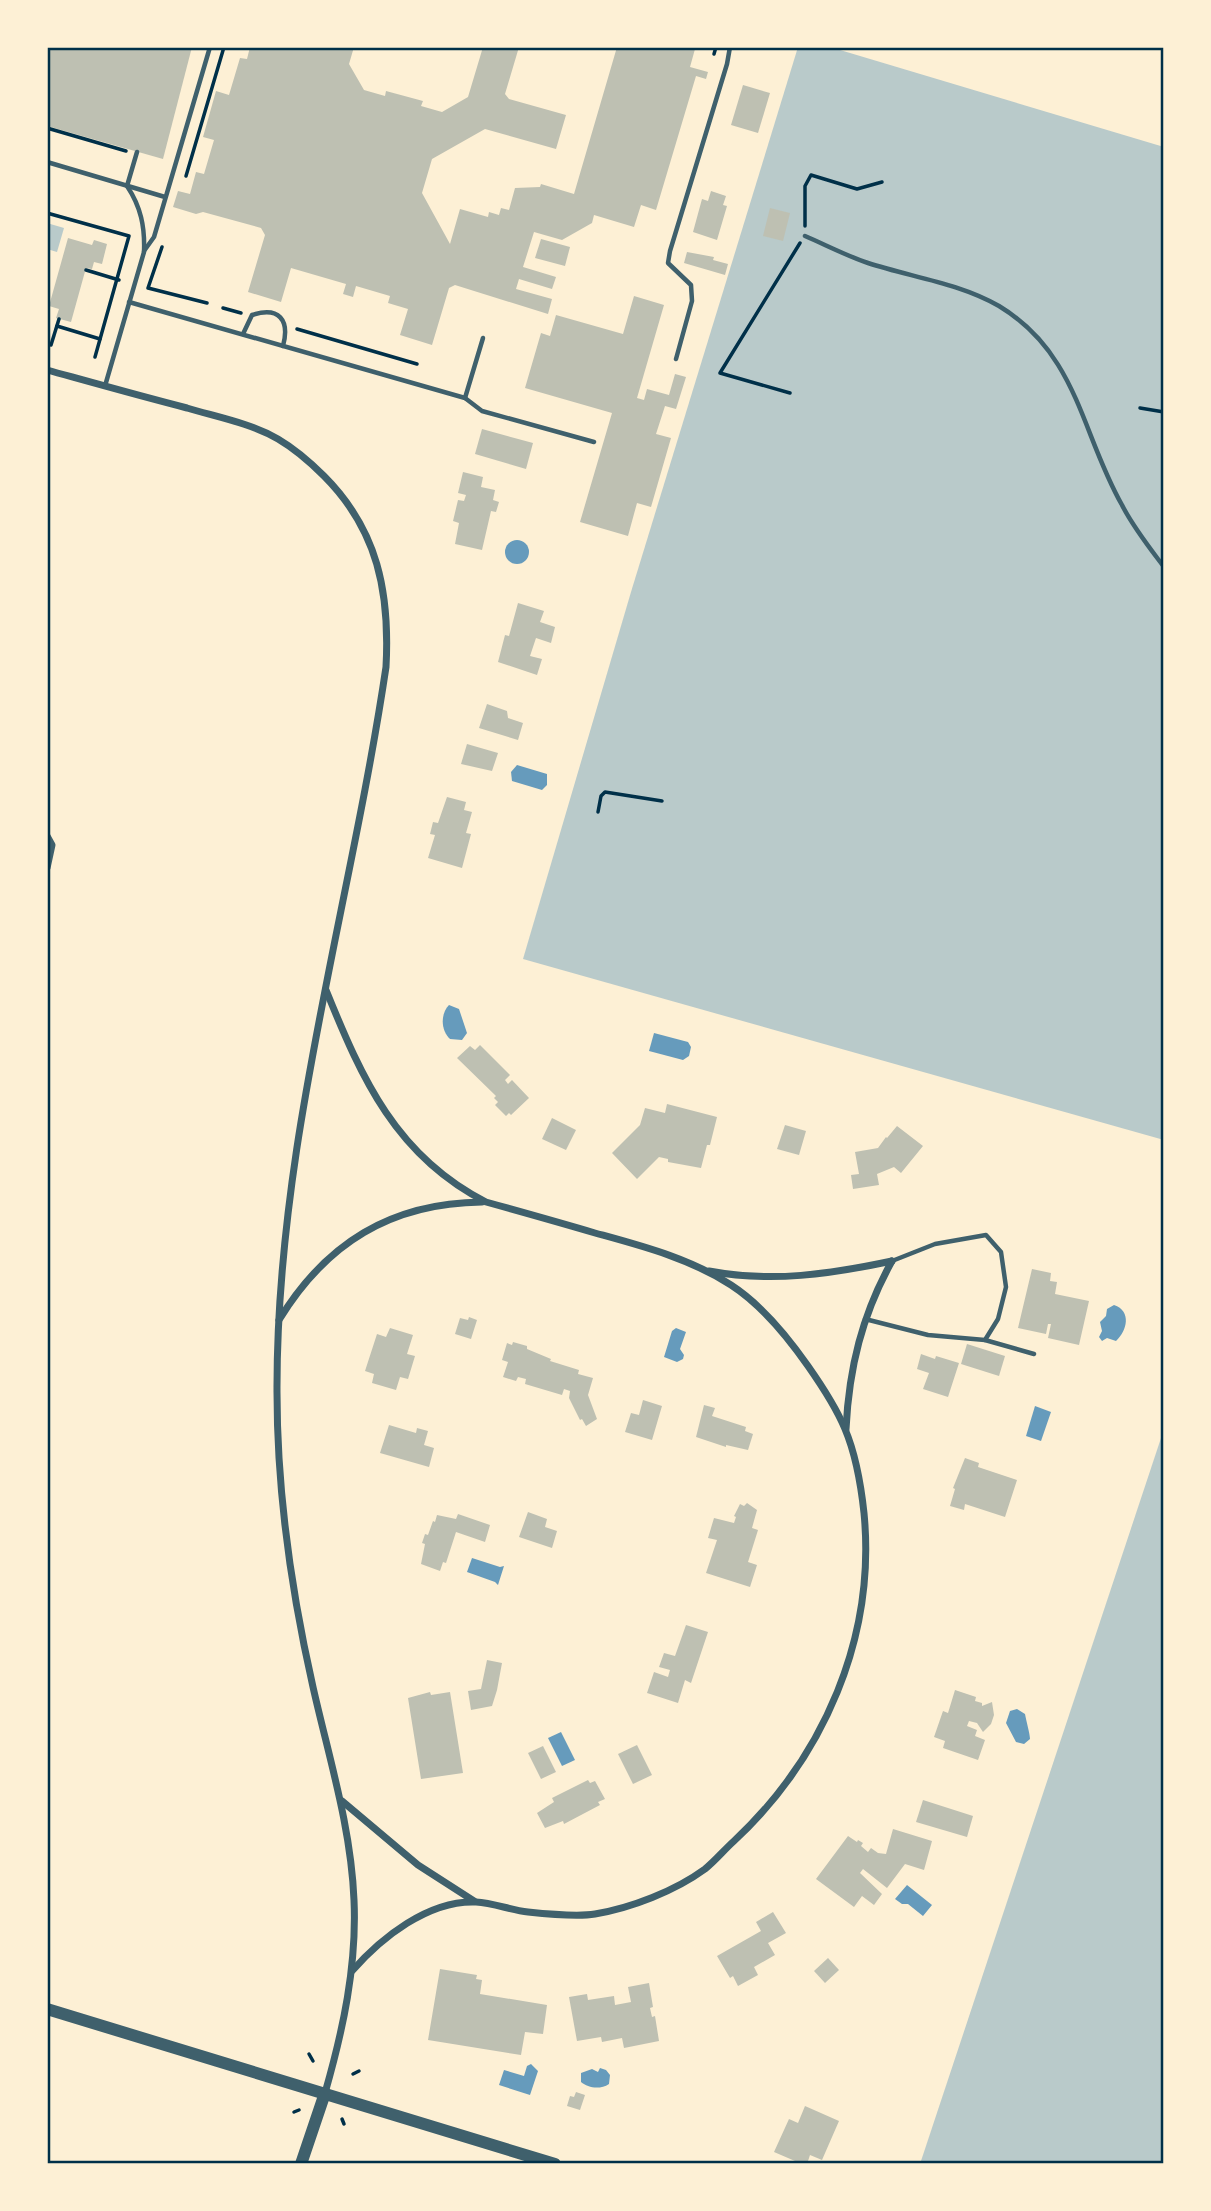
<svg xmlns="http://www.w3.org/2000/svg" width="1211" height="2211" viewBox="0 0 1211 2211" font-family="'Fira Sans Condensed',sans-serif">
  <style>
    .green { fill: #b9caca }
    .water { fill: #669bbc }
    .building { fill: #bec0b2 }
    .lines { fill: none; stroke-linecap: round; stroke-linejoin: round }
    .path { stroke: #003049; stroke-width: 3.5 }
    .service { stroke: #3f606c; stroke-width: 4.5 }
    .minor { stroke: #3f606c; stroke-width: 7 }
    .tertiary { stroke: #3f606c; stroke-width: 12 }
    .neatline { fill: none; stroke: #003049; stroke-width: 2.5 }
  </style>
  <rect width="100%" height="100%" fill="#fdf0d5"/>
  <!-- green -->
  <g class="green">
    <path d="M798 47H830L1164 147V1140L523 959 631 592Z"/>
    <path d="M47 223 64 228 57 252 47 249Z"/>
    <path d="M1164 1429V2164H920Z"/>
  </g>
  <!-- water -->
  <g class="water">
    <circle cx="517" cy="552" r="12"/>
    <path d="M517 765 547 774V785L542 790 512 781 511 772Z"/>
    <path d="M449 1005 459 1009 467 1033 462 1040 450 1039C441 1031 440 1014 449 1005Z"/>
    <path d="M654 1033 688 1042 691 1047 689 1056 683 1060 649 1051Z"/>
    <path d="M1114 1305C1132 1311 1127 1331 1116 1341L1107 1338 1102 1341 1099 1337 1102 1331 1100 1322 1106 1316 1107 1309Z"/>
    <path d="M676 1328 686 1332 680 1349 684 1355 683 1359 677 1362 664 1357 672 1331Z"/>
    <path d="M1035 1406 1051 1412 1041 1441 1026 1436Z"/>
    <path d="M472 1558 500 1567 504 1566 498 1585 495 1582 467 1572Z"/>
    <path d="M1017 1709 1025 1714C1026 1720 1030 1734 1030 1739L1024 1744 1016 1742 1006 1723 1010 1711Z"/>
    <path d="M561 1732 575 1760 562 1766 548 1738Z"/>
    <path d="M907 1885 932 1905 923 1916 908 1904H902L895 1899Z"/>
    <path d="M531 2064 538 2071 530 2095 499 2085 504 2070 524 2076 527 2066Z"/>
    <path d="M600 2068 606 2070 610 2075 609 2084C600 2090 588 2088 581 2082V2073L592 2069 598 2072Z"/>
  </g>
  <!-- building -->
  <g class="building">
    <path d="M47 47H192L163 159 47 126Z"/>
    <path d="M250 47H354L349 64 364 90 385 96 386 91 423 101 421 106 442 112 468 97 483 47H519L505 94 509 99 566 115 556 149 485 129 432 159 422 193 450 244 460 209 488 217 489 212 499 215 501 208 509 210 515 188 540 187 541 184 574 194 617 47H690L695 49 690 67 708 72 706 79 696 76 656 210 641 205 634 227 594 215 592 223 562 240 534 232 523 267 556 277 552 289 519 279 516 289 552 299 548 314 455 285 449 288 432 345 400 335 408 309 388 303 390 296 356 286 353 297 343 294 346 284 291 268 281 302 248 292 265 235 261 228 203 212 196 214 173 207 178 191 190 194 196 172 204 174 214 140 203 137 216 91 229 95 240 58 247 59Z"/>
    <path d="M743 85 770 93 758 133 731 125Z"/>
    <path d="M711 191 726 196 723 205 727 206 717 240 693 232 702 199 708 201Z"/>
    <path d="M770 208 790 213 783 241 763 236Z"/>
    <path d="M68 238 92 245 94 240 107 244 102 264 94 262 92 269 86 268 71 322 56 318 59 309 49 306Z"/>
    <path d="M541 239 570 247 565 266 535 258Z"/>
    <path d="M687 252 714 257 713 260 728 264 725 275 684 263Z"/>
    <path d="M634 296 664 305 637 398 644 400 647 389 669 395 675 374 686 377 676 409 665 406 656 434 671 438 651 507 637 503 628 536 580 522 612 413 525 388 541 333 550 336 556 315 623 334Z"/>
    <path d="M482 429 533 443 526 469 475 454Z"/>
    <path d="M463 472 483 477 481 487 495 490 493 500 499 502 496 512 491 511 482 550 455 544 459 523 453 521 458 500 464 501 466 495 458 493Z"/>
    <path d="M518 603 544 611 540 622 555 627 551 643 536 638 530 656 542 659 537 675 498 662 505 635 509 636Z"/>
    <path d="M487 704 507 711 508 718 523 723 518 740 479 728Z"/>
    <path d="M467 744 498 753 492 771 461 764Z"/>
    <path d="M447 797 466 802 464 810 472 812 466 833 471 834 462 868 428 858 435 835 430 834 433 822 438 823Z"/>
    <path d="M480 1045 510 1075 505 1080 508 1084 512 1080 529 1098 511 1115 509 1113 506 1116 495 1105 498 1102 494 1098 496 1096 457 1058 470 1046 475 1050Z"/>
    <path d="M667 1104 717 1117 710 1145H707L701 1168 668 1162V1159L659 1157 637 1179 612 1153 640 1125 645 1108 665 1113Z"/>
    <path d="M552 1118 576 1130 566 1150 542 1139Z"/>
    <path d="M785 1125 806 1131 799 1155 777 1149Z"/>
    <path d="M897 1126 923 1146 901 1173 894 1167 877 1174 879 1185 853 1189 851 1175 859 1174 855 1152 878 1148 886 1137 887 1138Z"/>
    <path d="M1032 1269 1051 1273 1050 1281 1057 1282 1055 1294 1089 1301 1079 1345 1048 1338 1051 1324H1048L1046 1334 1018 1328Z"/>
    <path d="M469 1317 477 1320 471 1339 455 1334 460 1318 468 1320Z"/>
    <path d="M390 1328 413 1335 407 1354 415 1356 408 1379 400 1377 396 1390 372 1383 374 1374 365 1371 377 1334 386 1337Z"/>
    <path d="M513 1342 527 1346V1349L551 1359 550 1361 579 1370 578 1374 593 1378 588 1395 597 1419 586 1426 582 1419 580 1420 569 1398 570 1391 564 1389 562 1395 525 1384 526 1379 518 1377 516 1381 503 1377 508 1362 502 1360 507 1343 512 1345Z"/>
    <path d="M967 1344 1005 1356 999 1376 961 1364Z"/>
    <path d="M921 1354 935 1359 936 1356 959 1363 948 1397 923 1389 929 1373 917 1369Z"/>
    <path d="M643 1400 662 1406 652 1440 625 1432 631 1413 639 1415Z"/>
    <path d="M704 1405 715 1408 712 1416 746 1427 745 1431 753 1434 748 1450 726 1445V1447L696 1437Z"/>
    <path d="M389 1425 416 1433 417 1428 428 1431 424 1445 434 1448 429 1467 380 1453Z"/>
    <path d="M965 1458 979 1463 978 1467 1017 1480 1005 1517 965 1504 964 1510 950 1506 955 1489 953 1488Z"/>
    <path d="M747 1503 757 1510 752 1528 758 1530 748 1562 757 1565 750 1587 706 1573 717 1540 708 1538 714 1518 734 1523 736 1517 734 1516 740 1504 744 1506Z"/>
    <path d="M528 1512 547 1519 545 1527 557 1531 552 1548 519 1537Z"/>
    <path d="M458 1514 490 1525 485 1542 456 1532 446 1563 443 1562 440 1571 421 1564 425 1544 422 1543 425 1534 428 1535 433 1521 435 1522 437 1515 456 1519Z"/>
    <path d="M686 1625 708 1632 691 1683 685 1680 678 1703 647 1693 654 1672 668 1677 670 1670 659 1667 664 1653 675 1656Z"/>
    <path d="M487 1660 502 1663 497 1690 492 1706 471 1710 468 1691 481 1689Z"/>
    <path d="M955 1690 976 1697 975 1701 982 1703V1706L992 1702 994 1715 991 1724 983 1732 977 1723 969 1721 967 1726 977 1730 975 1736 985 1740 978 1760 943 1748 945 1741 934 1737 943 1711 948 1713Z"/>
    <path d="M430 1692 431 1695 450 1692 463 1773 421 1779 408 1698Z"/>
    <path d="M637 1745 652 1775 633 1784 618 1754Z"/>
    <path d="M543 1746 556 1772 541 1779 528 1753Z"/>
    <path d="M588 1780 590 1783 595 1781 605 1799 598 1802 600 1805 564 1824 563 1821 545 1828 537 1813 554 1802 552 1798Z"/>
    <path d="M923 1800 973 1816 967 1837 916 1822Z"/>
    <path d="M893 1829 932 1841 924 1870 905 1864 887 1888 863 1869 860 1873 882 1894 874 1905 862 1896 854 1907 816 1879 848 1836 857 1842 858 1840 863 1843 861 1846 868 1852 871 1848 878 1853 886 1854Z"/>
    <path d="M773 1912 786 1933 768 1943 775 1955 754 1967 758 1975 738 1986 733 1976 730 1978 717 1956 761 1931 756 1922Z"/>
    <path d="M828 1958 839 1970 825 1983 814 1971Z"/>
    <path d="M440 1969 477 1975 476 1979 482 1980 480 1994 547 2005 543 2034 525 2032 521 2055 428 2040Z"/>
    <path d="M649 1983 653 2007 650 2008 652 2017 655 2016 659 2041 624 2048 622 2038 602 2042 601 2037 577 2041 569 1997 587 1994 588 2000 614 1996 615 2005 631 2002 628 1987Z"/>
    <path d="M576 2092 585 2095 580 2110 567 2106 570 2096 574 2097Z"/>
    <path d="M805 2106 839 2121 822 2160 810 2155 807 2164H802L774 2152 789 2119 798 2123Z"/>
  </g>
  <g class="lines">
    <!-- path -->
    <g class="path">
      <path d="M714 54 716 47"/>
      <path d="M47 128 126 151"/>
      <path d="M186 176 224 47"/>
      <path d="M47 213 129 236 95 357"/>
      <path d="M805 226V186L811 175 857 189 882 182"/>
      <path d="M162 247 148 288 207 303"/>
      <path d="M86 270 119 280"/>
      <path d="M223 308 241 313"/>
      <path d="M57 326 100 339"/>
      <path d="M297 329 417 364"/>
      <path d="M51 345 59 319"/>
      <path d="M790 393 720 373 800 243"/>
      <path d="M1140 408 1164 412"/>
      <path d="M598 812 601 796 605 792 662 801"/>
      <path d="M309 2054 313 2061"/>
      <path d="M353 2074 359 2071"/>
      <path d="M294 2112 299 2110"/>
      <path d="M342 2119 344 2124"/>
    </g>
    <!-- service -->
    <g class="service">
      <path d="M47 162 165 197"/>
      <path d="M805 236C826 245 847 256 868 263 911 277 959 283 999 306 1078 354 1081 433 1122 505 1133 527 1149 547 1164 567"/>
      <path d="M144 251 154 237 210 47"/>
      <path d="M129 302 465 398 482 411 594 442"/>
      <path d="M243 334 252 315C279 306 290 320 283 346"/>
      <path d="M676 359 692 301 691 285 668 263 670 251 727 64 730 47"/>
      <path d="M105 386 144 252C145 227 141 207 127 186L137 152"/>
      <path d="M465 398 483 338"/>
      <path d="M865 1319 928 1335 985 1340 998 1319 1006 1287 1001 1252 986 1235 935 1244 892 1261"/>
      <path d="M985 1340 1034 1354"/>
    </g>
    <!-- minor -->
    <g class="minor">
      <path d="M47 370C94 383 140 396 187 408 217 417 250 423 278 439 295 449 310 462 324 476 378 530 390 593 386 667 350 909 276 1146 277 1392 277 1491 291 1590 313 1687 329 1758 351 1827 354 1900 357 1966 343 2030 325 2093"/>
      <path d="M47 836 52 845 47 868"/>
      <path d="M326 990C362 1079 396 1156 486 1202 522 1212 558 1222 595 1233 642 1246 689 1258 731 1285 762 1305 787 1336 808 1366 822 1386 836 1407 845 1429 856 1455 861 1485 864 1513 876 1637 824 1757 734 1841 724 1850 715 1861 705 1869 675 1891 631 1908 595 1914 577 1917 547 1914 528 1912 511 1910 493 1903 476 1902 428 1900 381 1938 352 1971"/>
      <path d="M709 1271C771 1283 831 1274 892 1261"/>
      <path d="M279 1320C326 1243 391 1203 482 1202"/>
      <path d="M846 1429C849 1368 862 1315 892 1261"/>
      <path d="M342 1801 418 1865 474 1901"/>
    </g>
    <!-- tertiary -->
    <g class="tertiary">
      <path d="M47 2009 555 2164"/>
      <path d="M301 2164 325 2093"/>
    </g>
  </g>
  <!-- border -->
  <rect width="1211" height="2211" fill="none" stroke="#fdf0d5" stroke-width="98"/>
  <rect x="49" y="49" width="1113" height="2113" class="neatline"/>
</svg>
